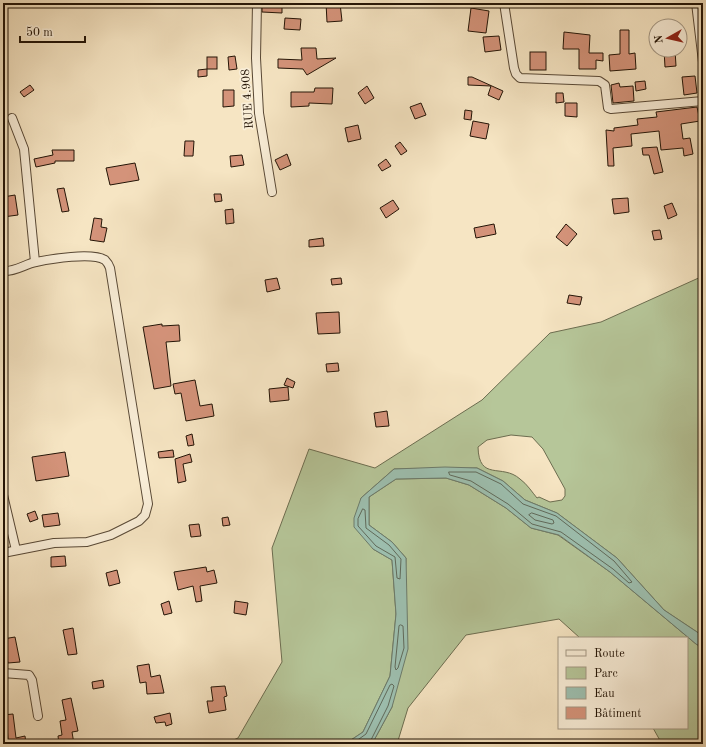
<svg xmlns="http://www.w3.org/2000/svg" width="706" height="747" viewBox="0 0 706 747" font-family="'Old Standard TT',serif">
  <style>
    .green { fill: #b6c699; stroke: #6c6d50; fill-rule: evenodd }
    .water { fill: #9dbfaf; stroke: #6c7b6b }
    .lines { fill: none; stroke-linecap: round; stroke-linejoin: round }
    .shore { stroke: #606a5a; stroke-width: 1 }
    .building { fill: #d4937a; stroke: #231406 }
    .street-casing { stroke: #584835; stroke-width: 10 }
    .street { stroke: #f9eed8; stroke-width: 8 }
    .labels { text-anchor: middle; stroke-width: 3.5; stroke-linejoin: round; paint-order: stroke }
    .street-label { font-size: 12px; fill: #231406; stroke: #f9eed8 }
  </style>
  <rect width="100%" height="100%" fill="#f6e5c3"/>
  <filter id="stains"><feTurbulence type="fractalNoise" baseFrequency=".005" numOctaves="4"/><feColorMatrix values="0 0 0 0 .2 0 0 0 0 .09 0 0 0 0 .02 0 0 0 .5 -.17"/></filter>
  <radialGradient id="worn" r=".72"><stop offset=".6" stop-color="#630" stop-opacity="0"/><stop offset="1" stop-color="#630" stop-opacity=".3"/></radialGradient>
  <!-- green -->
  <g class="green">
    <path d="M703 276V636L664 610 617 558 557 513 525 500 503 481 477 468 394 469 361 498 373 549 392 560 396 614 390 676 363 732 345 744H225L238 738 282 662 272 548 309 449 375 468 482 400 550 333 601 322ZM511 435 532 437 543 449 565 489V496L562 500 550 502 539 497 537 498C532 492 527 484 520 479 502 463 479 482 478 447L487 440Z"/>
    <path d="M446 478 469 485 506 508 531 528 558 535 610 572 696 644 703 648V744H662L653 728H687V638H580L559 619 466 635 408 708 397 744H372L392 707 405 583 406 558 392 542 369 525V497L396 479Z"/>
  </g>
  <!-- water -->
  <path class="water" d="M445 467 477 468 503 481 525 500 557 513 617 558 664 610 703 636V648L696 644 610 572 559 535 531 528 506 508 469 485 446 478 396 479 369 497V525L392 542 406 558 408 649 392 707 372 744H345L363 732 390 676 396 614 392 560 373 549 354 527V518L361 498 394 469Z"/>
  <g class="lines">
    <!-- shore -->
    <g class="shore">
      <path d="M449 472H476L501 484 523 504 556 516 614 561 632 582 629 583 613 569 561 532 532 524 508 504 471 481 450 475Z"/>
      <path d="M363 509 365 510 366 528 389 545 401 559 400 579 397 578 395 557 376 546 358 526V519Z"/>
      <path d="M532 513 553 520 554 523 552 524 535 520 529 515Z"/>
      <path d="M401 625 403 626 404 648 398 668 396 670 395 667 399 626Z"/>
      <path d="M352 744 366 734 390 685 392 684 394 686 388 706 369 744"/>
    </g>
  </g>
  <!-- building -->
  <g class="building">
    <path d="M262 3H282V13L262 12Z"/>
    <path d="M326 3H340L342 21 327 22Z"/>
    <path d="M471 8 489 11 486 33 468 31Z"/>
    <path d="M285 18 301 19 300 30 284 29Z"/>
    <path d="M620 30H629V54L635 53 636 69 610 71 609 55 620 54Z"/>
    <path d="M564 32 590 35 589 53H603V61L596 60V69H579V49H563Z"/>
    <path d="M499 36 501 50 485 52 483 37Z"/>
    <path d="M301 48H316L317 59 336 58 307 75 303 69 278 68V59L302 60Z"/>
    <path d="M664 50H675L676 66 665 67Z"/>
    <rect x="530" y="52" width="16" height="18"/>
    <path d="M235 56 237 69 229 70 228 57Z"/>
    <rect x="207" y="57" width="10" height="12"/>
    <path d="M207 69V76L198 77V70Z"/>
    <path d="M695 76 697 93 684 95 682 77Z"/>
    <path d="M468 77H472L503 91 499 100 488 95 491 86 468 85Z"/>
    <path d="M645 81 646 89 636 91 635 82Z"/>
    <path d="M619 83 620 87 633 86 634 101 613 103 611 85Z"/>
    <path d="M30 85 34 90 24 97 20 92Z"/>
    <path d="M367 86 374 98 365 104 358 93Z"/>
    <path d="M315 88H333L332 104 309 103V106L291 107V92H314Z"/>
    <path d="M223 90H234V106L223 107Z"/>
    <path d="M556 93H563L564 102 556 103Z"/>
    <path d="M421 103 426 115 415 119 410 107Z"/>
    <path d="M565 103H577V117L565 116Z"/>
    <path d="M697 107 700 121 681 124 683 139 690 138 693 154 684 156 683 148 661 150 659 131 631 134 632 146 613 148 614 166H608L606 130 614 131V128L638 125 637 119 657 117 656 112Z"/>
    <path d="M465 110 472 111 471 120 464 119Z"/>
    <path d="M473 121 489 124 486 139 470 136Z"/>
    <path d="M358 125 361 139 348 142 345 128Z"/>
    <path d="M185 141H194L193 156H184Z"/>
    <path d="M400 142 407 151 401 155 395 146Z"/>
    <path d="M657 147 663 172 654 174 649 155H643L642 148Z"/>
    <path d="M52 150H74V161H55V163L36 167 34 159 53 155Z"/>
    <path d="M287 154 291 165 280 170 275 160Z"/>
    <path d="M242 155 244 165 231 167 230 156Z"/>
    <path d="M386 159 391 166 382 171 378 165Z"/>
    <path d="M135 163 139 180 110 185 106 168Z"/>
    <path d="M64 188 69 211 62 212 57 189Z"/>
    <path d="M214 194H221L222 201 215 202Z"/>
    <path d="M15 195 18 215 3 217V197Z"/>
    <path d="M628 198 629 212 614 214 612 199Z"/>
    <path d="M393 200 399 209 386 218 380 208Z"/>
    <path d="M672 203 677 215 668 219 664 206Z"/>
    <path d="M233 209 234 223 226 224 225 210Z"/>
    <path d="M94 218 102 219 101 227 107 228 104 242 90 240Z"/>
    <path d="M494 224 496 234 476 238 474 228Z"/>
    <path d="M566 224 577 234 567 246 556 237Z"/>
    <path d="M660 230 662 239 654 240 652 231Z"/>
    <path d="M323 238 324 246 309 247V240Z"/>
    <path d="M277 278 280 289 267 292 265 280Z"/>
    <path d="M341 278 342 284 332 285 331 279Z"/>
    <path d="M569 295 582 297 580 305 567 303Z"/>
    <path d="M339 312 340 333 318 334 316 313Z"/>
    <path d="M162 324V326L179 325 180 341 166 342 171 386 154 389 143 327Z"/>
    <path d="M338 363 339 371 327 372 326 364Z"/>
    <path d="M287 378 295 382 293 388 284 385Z"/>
    <path d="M195 380 200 406 212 404 214 416 186 421 181 393 175 394 173 384Z"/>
    <path d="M288 387 289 400 270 402 269 389Z"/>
    <path d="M387 411 389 426 376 427 374 413Z"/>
    <path d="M192 434 194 445 188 446 186 436Z"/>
    <path d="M173 450 174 457 159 458 158 452Z"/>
    <path d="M65 452 69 476 36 481 32 457Z"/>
    <path d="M190 454 192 462 183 464 186 481 178 483 175 459Z"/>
    <path d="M35 511 38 519 30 522 27 514Z"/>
    <path d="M58 513 60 525 44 527 42 515Z"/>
    <path d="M228 517 230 525 223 526 222 518Z"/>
    <path d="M199 524 201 536 191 537 189 525Z"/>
    <path d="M65 556 66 566 51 567V557Z"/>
    <path d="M206 567 207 572 214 570 217 583 200 586 202 601 196 602 193 586 178 590 174 572Z"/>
    <path d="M117 570 120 583 109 586 106 573Z"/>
    <path d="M169 601 172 613 164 615 161 604Z"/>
    <path d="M235 601 248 603 246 615 234 613Z"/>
    <path d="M73 628 77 654 68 655 63 630Z"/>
    <path d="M15 637 20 662 8 663 3 639Z"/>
    <path d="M149 664 151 677 160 675 164 693 147 694 146 682 140 683 137 666Z"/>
    <path d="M103 680 104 687 93 689 92 682Z"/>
    <path d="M225 686 227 696 224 697 226 710 209 713 207 701H213L211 687Z"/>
    <path d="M71 698 78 731 72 732 74 744H59L58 736 62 735 60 721 66 720 62 700Z"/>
    <path d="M170 713 172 724 166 726 165 722 156 723 154 717Z"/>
    <path d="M13 714 16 738 25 736 26 744H3V739H8L7 726 3 727V715Z"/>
  </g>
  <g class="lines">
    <!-- street casing -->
    <g class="street-casing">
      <g id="street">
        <path d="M257 3 256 58 259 113 272 192"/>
        <path d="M504 3 514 68 516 74 520 78 599 81 605 85 608 108 611 109 703 101"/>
        <path d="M696 3 703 62"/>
        <path d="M12 118 24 149 35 262"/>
        <path d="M3 271C15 272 25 264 36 262 51 259 92 252 105 260 107 262 109 265 110 268L148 504 145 515 139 521 111 535 87 542 54 543 3 553"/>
        <path d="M3 495 16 550"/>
        <path d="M3 673 29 675 32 680 38 716"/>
      </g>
    </g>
    <!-- street -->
    <use href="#street" class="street"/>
  </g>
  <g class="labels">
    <!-- street labels -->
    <g class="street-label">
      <text transform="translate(247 99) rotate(-94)" y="4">RUE 4.908</text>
    </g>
  </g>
  <!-- margin -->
  <rect width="706" height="747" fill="none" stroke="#f6e5c3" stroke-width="16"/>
  <rect x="4" y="4" width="698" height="739" fill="none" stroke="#231406" stroke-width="2"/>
  <rect x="8" y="8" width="690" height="731" fill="none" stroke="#231406"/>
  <!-- legend -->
  <rect x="558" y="637" width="130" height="92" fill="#f9eed8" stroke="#a39784"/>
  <rect x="566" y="650" width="20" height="6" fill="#f9eed8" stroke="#a39784"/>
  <text x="594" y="657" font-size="12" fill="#231406">Route</text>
  <rect x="566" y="667" width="20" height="12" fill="#b6c699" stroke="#a39784"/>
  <text x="594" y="677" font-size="12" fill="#231406">Parc</text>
  <rect x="566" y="687" width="20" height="12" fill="#9dbfaf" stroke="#a39784"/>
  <text x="594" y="697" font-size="12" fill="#231406">Eau</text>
  <rect x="566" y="707" width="20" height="12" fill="#d4937a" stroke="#a39784"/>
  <text x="594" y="717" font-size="12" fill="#231406">Bâtiment</text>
  <!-- north arrow -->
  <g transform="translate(668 38) rotate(262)"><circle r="19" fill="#f9eed8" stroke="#a39784"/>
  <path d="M0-3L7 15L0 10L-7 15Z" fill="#8f2418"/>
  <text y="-6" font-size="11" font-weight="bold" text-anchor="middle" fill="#231406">N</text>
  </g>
  <!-- scale -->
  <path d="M20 36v6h65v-6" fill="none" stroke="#231406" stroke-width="2"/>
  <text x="26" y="36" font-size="12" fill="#231406" stroke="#f9eed8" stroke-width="3" paint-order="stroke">50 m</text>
  <rect width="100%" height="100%" filter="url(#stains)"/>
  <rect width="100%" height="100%" fill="url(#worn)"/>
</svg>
